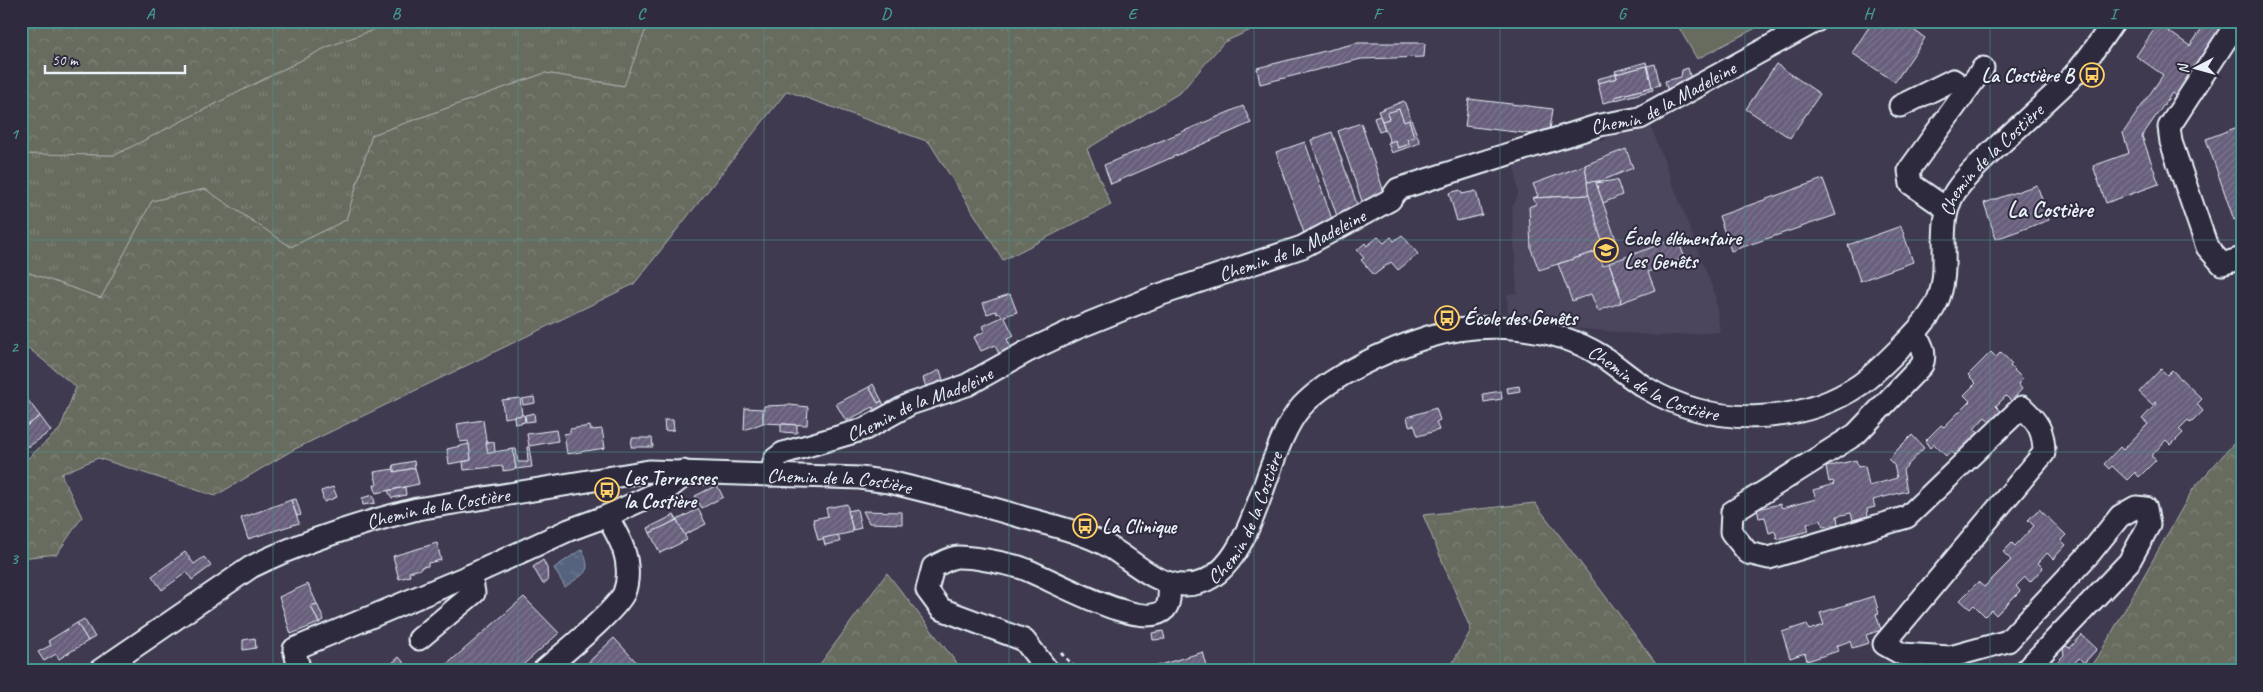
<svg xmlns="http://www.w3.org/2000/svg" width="2263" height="692" viewBox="0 0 2263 692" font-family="Caveat,sans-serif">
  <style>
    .built { fill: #4c455d }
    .grass { fill: url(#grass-tufts); stroke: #a8aeac }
    .forest { fill: url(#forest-crowns); stroke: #a8aeac }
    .pitch { fill: #686c5f; stroke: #a8aeac }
    .water { fill: url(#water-ripples); stroke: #909caf }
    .building { fill: url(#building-hatch); stroke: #e8f1f8 }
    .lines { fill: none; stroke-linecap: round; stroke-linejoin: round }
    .minor-casing { stroke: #e8f1f8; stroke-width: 25 }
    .path { stroke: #e8f1f8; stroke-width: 3; stroke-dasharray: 4 4; stroke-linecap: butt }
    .minor { stroke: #2f2a3d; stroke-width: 21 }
    .grid { fill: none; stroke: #459590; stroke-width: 1; stroke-opacity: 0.55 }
    .labels { text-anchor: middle; stroke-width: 4; stroke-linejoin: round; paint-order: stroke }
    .poi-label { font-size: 20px; font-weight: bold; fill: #e8f1f8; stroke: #2f2a3d; text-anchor: start }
    .street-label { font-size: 20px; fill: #e8f1f8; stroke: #2f2a3d }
    .quarter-label { font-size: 22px; font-weight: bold; fill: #e8f1f8; stroke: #2f2a3d }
    .neatline { fill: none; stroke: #459590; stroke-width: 2 }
    .grid-label { font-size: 16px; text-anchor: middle; font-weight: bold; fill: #459590 }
  </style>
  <defs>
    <pattern id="grass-tufts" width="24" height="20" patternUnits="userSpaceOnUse" patternTransform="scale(1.25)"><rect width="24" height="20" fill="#686c5f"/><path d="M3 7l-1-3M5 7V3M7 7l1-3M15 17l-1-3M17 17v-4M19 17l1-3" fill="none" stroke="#7e8177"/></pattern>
    <pattern id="forest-crowns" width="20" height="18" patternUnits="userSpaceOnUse" patternTransform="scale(1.25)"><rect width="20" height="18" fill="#686c5f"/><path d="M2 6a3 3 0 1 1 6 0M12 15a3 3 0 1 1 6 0" fill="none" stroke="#7e8177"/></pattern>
    <pattern id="water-ripples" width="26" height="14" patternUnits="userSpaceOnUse" patternTransform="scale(1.25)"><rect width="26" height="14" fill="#55637e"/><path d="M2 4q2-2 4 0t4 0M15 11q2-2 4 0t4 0" fill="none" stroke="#6d7a91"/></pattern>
    <pattern id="building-hatch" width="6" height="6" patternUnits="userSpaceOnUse" patternTransform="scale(1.25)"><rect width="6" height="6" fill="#685e7c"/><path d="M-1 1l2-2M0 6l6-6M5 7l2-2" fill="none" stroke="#7e768f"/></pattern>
  </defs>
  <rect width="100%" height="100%" fill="#403a50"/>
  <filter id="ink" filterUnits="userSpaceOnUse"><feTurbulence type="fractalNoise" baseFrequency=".02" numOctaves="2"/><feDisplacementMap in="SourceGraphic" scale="10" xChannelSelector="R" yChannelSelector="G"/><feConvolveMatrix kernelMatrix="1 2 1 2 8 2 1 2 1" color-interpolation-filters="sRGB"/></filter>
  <g filter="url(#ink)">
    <!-- built -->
    <path class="built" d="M1649 121 1715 295 1720 332 1660 336 1574 328 1544 318 1508 312 1507 294 1517 293 1512 207 1518 196 1514 155 1593 135 1602 142 1621 127Z"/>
    <!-- grass -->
    <path class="grass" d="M397 21H649L625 86 545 73 372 135 346 220 291 247 205 189 152 201 101 298 21 270V154L115 155 327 47Z"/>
    <!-- forest -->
    <g class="forest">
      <path d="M21 21H397L327 47 115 155 21 154Z"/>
      <path d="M649 21H1271L1224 42 1181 92 1087 149 1111 205 1003 260 929 142 787 91 634 284 293 450 215 496 98 458 61 474 82 517 57 554 21 558V454L27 459 60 429 76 387 21 342V270L101 298 152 201 205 189 291 247 346 220 372 135 545 73 624 86Z"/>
      <path d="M2242 434V671H2088L2098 657 2193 489Z"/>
      <path d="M1535 503 1662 671H1448L1471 630 1423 515Z"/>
      <path d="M887 573 963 671H815Z"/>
    </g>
    <!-- pitch -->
    <path class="pitch" d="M1675 21H1769L1697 59Z"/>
    <!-- water -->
    <path class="water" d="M582 549C593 574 585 572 565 587L554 568Z"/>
    <!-- building -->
    <g class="building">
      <path d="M1873 21H1901L1925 38 1895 82 1852 53Z"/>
      <path d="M2207 21H2228L2177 97 2172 93 2142 136 2159 184 2106 203 2093 166 2129 153 2123 133 2163 75 2136 56 2158 24 2190 46Z"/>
      <path d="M1357 43H1425L1424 57 1361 59 1260 84 1257 68Z"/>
      <path d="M1646 62 1647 66 1616 74 1615 71Z"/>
      <path d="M1655 64 1660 85 1652 87 1647 66Z"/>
      <path d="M1776 64 1820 94 1790 138 1746 109Z"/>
      <path d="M1647 66 1652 87 1615 97 1616 100 1603 103 1598 83 1617 78 1616 74Z"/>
      <path d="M1688 68 1691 79 1682 81 1684 86 1667 89 1665 81 1681 77 1682 70Z"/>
      <path d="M1616 74 1617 78 1598 83 1597 79Z"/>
      <path d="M1652 87 1653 90 1616 100 1615 97Z"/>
      <path d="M1469 99 1553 109 1549 136 1465 126Z"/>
      <path d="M1404 101 1420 143 1392 153 1388 143 1395 140 1398 148 1409 144 1407 139 1414 137 1409 120 1404 122 1399 109 1387 113 1389 119 1382 121 1378 111Z"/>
      <path d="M1243 106 1251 123 1111 184 1104 165Z"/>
      <path d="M1399 109 1404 122 1409 120 1414 137 1407 139 1409 144 1398 148 1395 140 1390 142 1382 121 1389 119 1387 113Z"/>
      <path d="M1380 116 1385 130 1379 132 1374 118Z"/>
      <path d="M1361 123 1385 195 1363 204 1338 131Z"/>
      <path d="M2240 126 2242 218 2234 220 2206 139Z"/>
      <path d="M1332 132 1358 207 1338 219 1311 140Z"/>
      <path d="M1305 142 1333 222 1304 233 1276 152Z"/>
      <path d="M1626 149 1633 168 1601 181 1587 182 1585 165Z"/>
      <path d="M1585 165 1589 195 1533 198 1538 196 1533 184Z"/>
      <path d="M1823 179 1836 215 1731 251 1719 216Z"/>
      <path d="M1617 180 1622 195 1603 203 1596 183Z"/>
      <path d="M1601 181 1596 183 1616 240 1603 246 1589 199 1587 182Z"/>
      <path d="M2037 185 2049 220 1996 239 1984 203Z"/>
      <path d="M1460 190 1462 194 1476 191 1482 215 1457 221 1449 193Z"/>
      <path d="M1589 195 1603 246 1597 248 1598 251 1539 270 1531 249 1529 207 1536 204 1533 198Z"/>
      <path d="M1901 226 1913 262 1860 281 1848 245Z"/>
      <path d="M1402 235 1418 254 1398 270 1391 262 1374 275 1361 260 1364 258 1357 250 1365 243 1367 246 1378 237 1384 243 1391 237 1394 241Z"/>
      <path d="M1677 238 1685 258 1648 272 1655 290 1620 303 1619 289 1609 263Z"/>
      <path d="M1598 251 1603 266 1609 263 1621 298 1620 303 1598 311 1591 294 1572 301 1558 264Z"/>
      <path d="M1010 294 1017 312 1002 317 1000 313 997 314 996 311 987 314 983 303Z"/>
      <path d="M1004 316 1014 336 1007 339 1012 350 1000 356 995 345 981 351 974 337 985 331 983 326Z"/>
      <path d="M1991 352 1996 357 2001 352 2012 364 2010 366 2023 379 2018 384 2022 389 2011 401 2006 396 1996 406 2001 411 1990 422 1985 417 1974 429 1979 433 1956 456 1952 452 1946 456 1934 444 1930 448 1925 441 1941 425 1944 427 1970 401 1964 395 1976 383 1968 375Z"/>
      <path d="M2161 369 2167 375 2172 370 2202 399 2197 404 2203 411 2191 423 2188 420 2179 429 2183 433 2171 445 2166 440 2151 456 2156 460 2139 477 2135 472 2127 480 2112 466 2109 469 2104 464 2120 447 2123 450 2148 424 2142 419 2156 404 2155 402 2153 405 2139 392Z"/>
      <path d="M940 370 943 380 926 387 923 378Z"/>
      <path d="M873 384 882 401 878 403 869 387Z"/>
      <path d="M1519 386 1520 391 1508 393 1507 388Z"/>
      <path d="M869 387 878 403 882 401 887 412 878 417 873 407 846 421 836 404Z"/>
      <path d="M21 391 40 416 21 430Z"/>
      <path d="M1501 391 1502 399 1484 402 1483 394Z"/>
      <path d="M534 397 535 403 523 405 522 399Z"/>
      <path d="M520 398 522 415 504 418 502 400Z"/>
      <path d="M790 405 808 407 807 425 763 423 764 406Z"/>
      <path d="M745 408 763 409V423L744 430Z"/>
      <path d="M1436 408 1440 420 1436 422 1439 430 1418 436 1414 425 1409 426 1407 417Z"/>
      <path d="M534 413 535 421 526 422 525 415Z"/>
      <path d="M522 415H524L525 422 515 424 514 417Z"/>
      <path d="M40 416 51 431 28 447 21 438V430Z"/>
      <path d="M483 420 488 453 513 449 516 469 503 471V466L464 470 463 462 471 460 468 441 460 442 457 424Z"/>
      <path d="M664 420H673L674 430 665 431Z"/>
      <path d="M781 424 797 425V433L781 432Z"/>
      <path d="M590 426 591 430 602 429 605 448 567 454 564 434 570 433V429Z"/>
      <path d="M556 430 558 441 529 446 527 434Z"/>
      <path d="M1912 435 1924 448 1903 470 1907 491 1873 500 1875 507 1867 509 1868 516 1853 520 1851 513 1837 516 1838 524 1823 527 1821 520 1807 524 1809 531 1777 539 1775 531 1769 533 1765 517 1759 518 1757 509 1780 504 1782 508 1816 499 1813 490 1834 484 1833 481 1829 482 1826 467 1856 460 1858 467 1865 466 1869 486 1897 478 1894 465 1888 459Z"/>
      <path d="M632 438H652L653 447H631Z"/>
      <path d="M494 442 495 452 488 453 486 443Z"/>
      <path d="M469 444 471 460 449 464 447 449Z"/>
      <path d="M527 447H529L532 467 516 469 513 449H516L518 462H528Z"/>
      <path d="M414 461 415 468 394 472 393 465Z"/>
      <path d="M415 468 419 484 376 493 374 485 377 484 374 472 394 469V472Z"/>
      <path d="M717 485 723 497 702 508 695 496Z"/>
      <path d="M333 487 337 497 324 502 321 491Z"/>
      <path d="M405 487 406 495 392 498 388 491Z"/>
      <path d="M373 495 375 503 363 505 362 498Z"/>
      <path d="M296 499 301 515 297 516 291 500Z"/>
      <path d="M291 500 299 523 248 539 241 518Z"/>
      <path d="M847 504 853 532 818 540 813 519 828 516 826 508Z"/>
      <path d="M698 509 706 524 684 535 677 520Z"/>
      <path d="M857 509 861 528 853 530 848 511Z"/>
      <path d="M2039 509 2066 535 2061 540 2066 545 2053 559 2047 553 2038 563 2043 568 2030 582 2025 577 2016 586 2020 591 1996 615 1991 610 1985 616 1974 605 1970 609 1960 600 1978 582 1984 587 2011 560 2003 552 2012 543 2015 546 2034 526 2028 520Z"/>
      <path d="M863 511 902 512V524L869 523Z"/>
      <path d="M674 515 677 520 650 533 648 528Z"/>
      <path d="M677 520 687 540 660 553 650 533Z"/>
      <path d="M838 535 840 542 825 545 823 538Z"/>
      <path d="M437 543 441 560 428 563V566L421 567V569L409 572 410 576 399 579 393 556Z"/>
      <path d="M185 552 194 564 204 557 211 566 192 580 187 572 162 590 152 576Z"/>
      <path d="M543 560 547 568 548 581 543 584 533 567Z"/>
      <path d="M308 584 317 604 311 606 319 623 291 634 279 597Z"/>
      <path d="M1874 596 1879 613 1876 614 1881 630 1866 635 1869 643 1852 648 1850 641 1836 646 1838 651 1807 661 1805 653 1790 658 1782 632 1807 624 1809 630 1824 625 1820 613Z"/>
      <path d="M524 597 559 633 516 671H447L444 667Z"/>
      <path d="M317 604 324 620 319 623 311 606Z"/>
      <path d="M84 619 95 637 88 641 77 623Z"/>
      <path d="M77 623 88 641 59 659 56 654 44 661 38 652 51 645 48 641Z"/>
      <path d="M1163 631 1165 639 1153 640 1152 633Z"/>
      <path d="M2082 635 2097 649 2084 663 2079 658 2067 671H2058L2056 663 2064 655 2063 649 2066 646 2070 648Z"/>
      <path d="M255 638 256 648 243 650V640Z"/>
      <path d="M614 638 640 666 644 663 651 671H579Z"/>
      <path d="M1203 652 1208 670 1140 671Z"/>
      <path d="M399 657 411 671H383Z"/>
    </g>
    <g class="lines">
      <!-- minor casing -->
      <g class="minor-casing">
        <g id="minor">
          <path d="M2238 21 2169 127 2171 142 2207 247 2222 264 2242 258"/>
          <path d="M1900 106 1953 80 1967 90"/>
          <path d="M1947 209 1911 184 1909 170 1983 68"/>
          <path d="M1915 333C1921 344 1927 352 1922 365L1856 434 1732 512 1731 532 1748 553 1769 558 1907 517 2022 407C2038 422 2044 431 2044 453L1884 644 1902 654 1950 657 2008 641 2091 552 2120 516 2136 507 2146 508 2149 525 2129 562 2025 671"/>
          <path id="s1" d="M771 475 775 459 783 453 865 429 910 404 967 385 1026 352 1077 328 1159 295 1302 247 1390 200 1398 189 1600 125 1640 118 1816 21"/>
          <path d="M419 639 474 593 471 575"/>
          <path id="s2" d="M99 671 251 567C302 541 361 523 417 509L649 471 860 478 889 482C934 493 978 504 1022 517 1050 525 1079 531 1106 545 1130 558 1154 585 1184 585 1256 586 1261 450 1302 406 1330 376 1389 349 1428 337 1483 320 1551 325 1600 355 1616 365 1630 378 1646 388 1711 427 1798 427 1861 384 1873 375 1885 363 1896 352 1911 337 1928 321 1937 302 1953 267 1934 226 1955 192 1967 174 1984 159 1999 145 2023 123 2047 101 2070 79 2087 62 2100 41 2114 21"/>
          <path d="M300 671 294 649 471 575 569 530 607 516 670 487 680 479 683 471"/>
          <path d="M543 671C561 655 615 612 624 593 627 585 628 575 627 566 626 548 615 531 607 516"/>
          <path d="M1048 671 1024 640 941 609 927 590 933 567C940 564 950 557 958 557 974 557 1003 563 1019 567 1046 575 1142 634 1165 609 1171 602 1169 591 1169 583"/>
        </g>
      </g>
      <!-- path -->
      <path class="path" d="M1061 653 1078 671"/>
      <!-- minor -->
      <use href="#minor" class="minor"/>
    </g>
  </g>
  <!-- grid -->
  <path class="grid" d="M273 21V671M518 21V671M764 21V671M1009 21V671M1254 21V671M1500 21V671M1745 21V671M1990 21V671M21 240H2242M21 452H2242"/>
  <!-- icons -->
  <defs>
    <g id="bus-ring" transform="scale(1.25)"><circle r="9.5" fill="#2f2a3d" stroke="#ffd166" stroke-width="1.5"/><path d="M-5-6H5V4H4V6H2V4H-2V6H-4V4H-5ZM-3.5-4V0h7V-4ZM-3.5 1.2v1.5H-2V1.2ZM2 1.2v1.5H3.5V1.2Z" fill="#ffd166"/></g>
    <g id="school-ring" transform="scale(1.25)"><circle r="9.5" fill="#2f2a3d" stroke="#ffd166" stroke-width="1.5"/><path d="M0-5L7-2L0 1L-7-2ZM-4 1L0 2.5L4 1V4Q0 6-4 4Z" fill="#ffd166"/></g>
  </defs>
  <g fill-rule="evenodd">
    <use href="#bus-ring" x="2092" y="75"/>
    <use href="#school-ring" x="1606" y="250"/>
    <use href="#bus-ring" x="1447" y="318"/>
    <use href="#bus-ring" x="607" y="490"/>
    <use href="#bus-ring" x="1085" y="526"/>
  </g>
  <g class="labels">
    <!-- poi labels -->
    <g class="poi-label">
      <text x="2074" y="82" text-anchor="end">La Costière B</text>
      <text x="1624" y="245">École élémentaire<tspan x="1624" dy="23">Les Genêts</tspan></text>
      <text x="1464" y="325">École des Genêts</text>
      <text x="624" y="485">Les Terrasses<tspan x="624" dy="23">la Costière</tspan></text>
      <text x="1102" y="533">La Clinique</text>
    </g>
    <!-- street labels -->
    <g class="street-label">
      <text dy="7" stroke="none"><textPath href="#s1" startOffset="981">Chemin de la Madeleine</textPath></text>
      <text dy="7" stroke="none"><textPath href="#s2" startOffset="2255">Chemin de la Costière</textPath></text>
      <text dy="7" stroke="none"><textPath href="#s1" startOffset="578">Chemin de la Madeleine</textPath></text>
      <text dy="7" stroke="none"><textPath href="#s2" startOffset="1760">Chemin de la Costière</textPath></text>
      <text dy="7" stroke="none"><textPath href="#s1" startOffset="172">Chemin de la Madeleine</textPath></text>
      <text dy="7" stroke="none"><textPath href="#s2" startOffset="786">Chemin de la Costière</textPath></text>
      <text dy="7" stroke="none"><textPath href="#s2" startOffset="381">Chemin de la Costière</textPath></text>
      <text dy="7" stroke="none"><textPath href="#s2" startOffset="1250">Chemin de la Costière</textPath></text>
    </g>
    <!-- quarter labels -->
    <g class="quarter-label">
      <text x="2050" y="217">La Costière</text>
    </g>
  </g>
  <!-- margin -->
  <rect width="2263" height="692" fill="none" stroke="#2f2a3d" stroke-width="55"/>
  <!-- north arrow -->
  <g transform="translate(2196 68) rotate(264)" stroke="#2f2a3d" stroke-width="4" paint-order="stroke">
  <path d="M0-4L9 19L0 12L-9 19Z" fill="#e8f1f8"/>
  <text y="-8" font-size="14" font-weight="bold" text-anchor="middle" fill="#e8f1f8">N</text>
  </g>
  <!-- scale -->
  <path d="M45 65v8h140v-8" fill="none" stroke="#e8f1f8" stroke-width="2.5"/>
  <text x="52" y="65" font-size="15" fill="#e8f1f8" stroke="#2f2a3d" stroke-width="4" paint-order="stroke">50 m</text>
  <rect x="28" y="28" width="2208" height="636" class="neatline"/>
  <g class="grid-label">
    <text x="150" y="19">A</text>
    <text x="396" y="19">B</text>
    <text x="641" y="19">C</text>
    <text x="886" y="19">D</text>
    <text x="1132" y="19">E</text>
    <text x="1377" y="19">F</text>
    <text x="1622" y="19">G</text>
    <text x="1868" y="19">H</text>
    <text x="2113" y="19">I</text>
    <text x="14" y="139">1</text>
    <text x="14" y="352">2</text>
    <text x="14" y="564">3</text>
  </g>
</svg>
